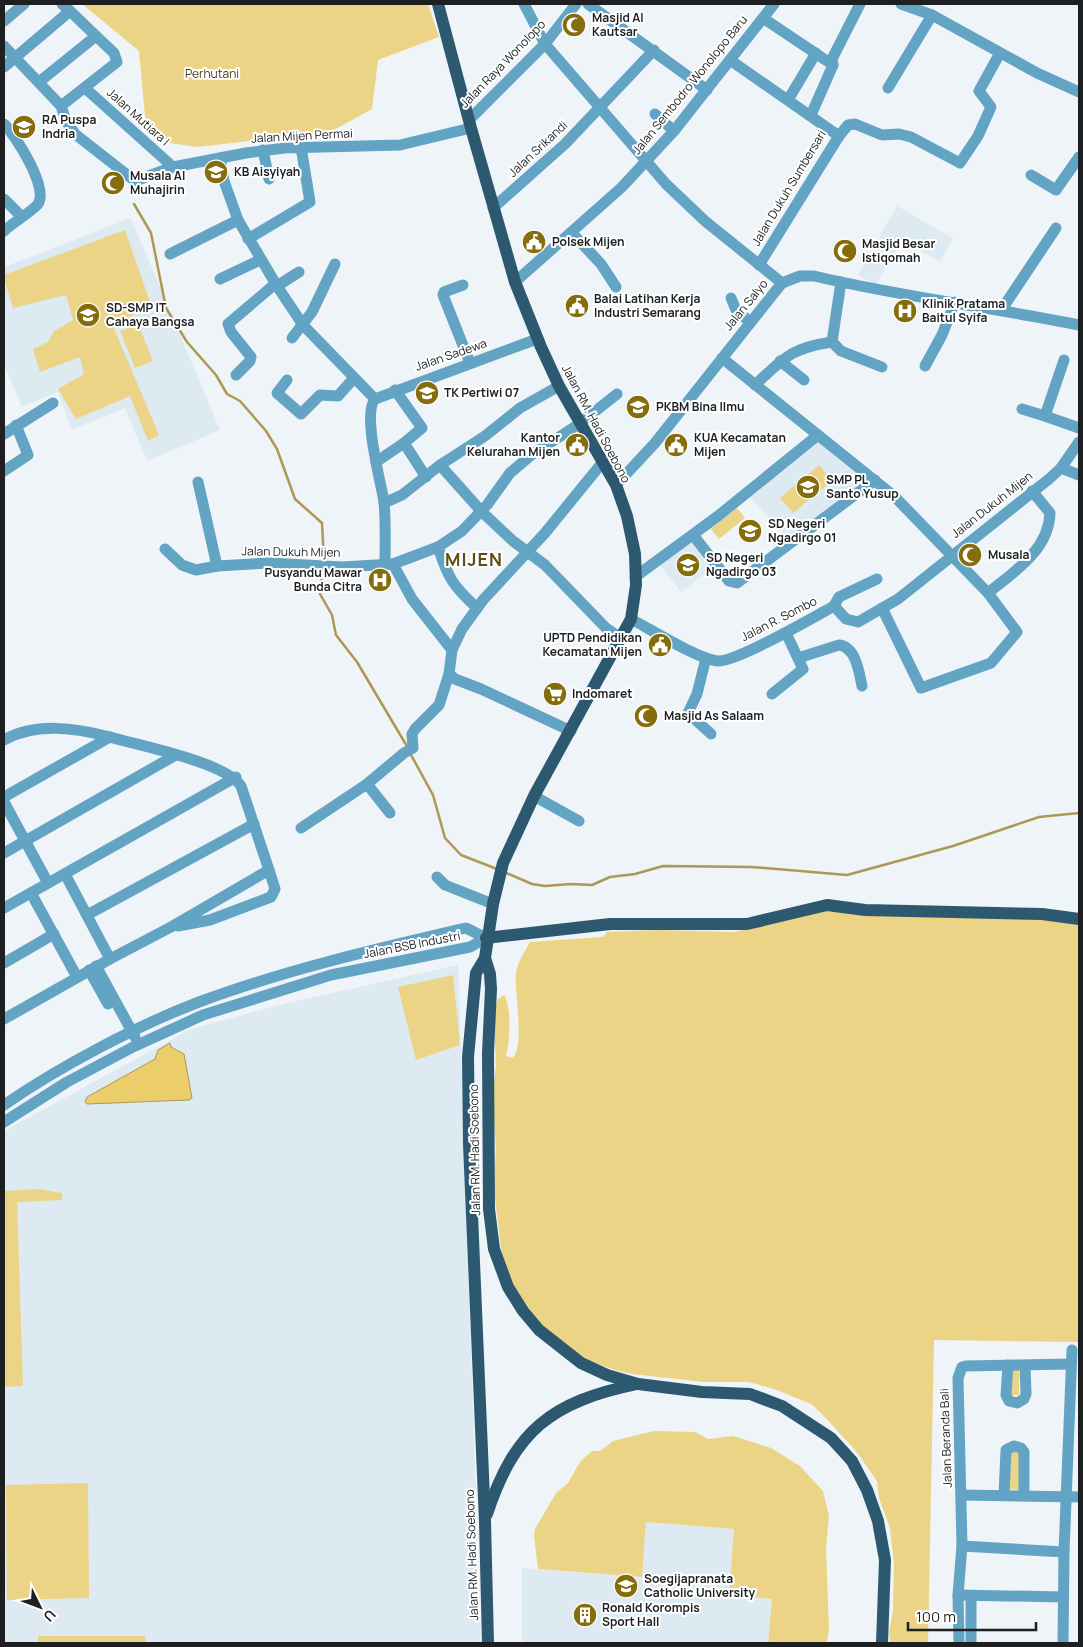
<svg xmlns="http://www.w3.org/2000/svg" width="1083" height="1647" viewBox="0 0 1083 1647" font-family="Manrope,sans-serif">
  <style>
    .built { fill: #ddeaf2 }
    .green { fill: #ecd487 }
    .water { fill: #ebcd6a; stroke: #ad9954 }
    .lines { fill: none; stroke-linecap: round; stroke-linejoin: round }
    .stream { stroke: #ad9954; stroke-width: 2.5 }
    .minor { stroke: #63a4c5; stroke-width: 11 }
    .major { stroke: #2c5970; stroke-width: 12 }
    .labels { text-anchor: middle; stroke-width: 4; stroke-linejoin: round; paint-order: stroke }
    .poi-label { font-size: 12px; font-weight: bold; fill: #1d1f20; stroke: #fff; text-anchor: start }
    .street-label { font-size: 12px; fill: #1d1f20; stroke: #fff }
    .park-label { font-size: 12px; fill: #493d12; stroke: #fff }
    .district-label { font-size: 18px; font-weight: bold; letter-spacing: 1px; fill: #5f4e11; stroke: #fff }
  </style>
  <rect width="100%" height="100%" fill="#eef4f7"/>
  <!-- built -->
  <g class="built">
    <path d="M897 206 953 238 940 262 901 240 876 285 858 275Z"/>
    <path d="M131 218 220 430 147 461 125 408 72 430 58 392 22 407 4 364V267Z"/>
    <path d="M818 437 869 480 791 542 748 495Z"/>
    <path d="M695 538 716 565 681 592 660 565Z"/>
    <path d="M458 965 481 1643H4V1131L191 1029 283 1004Z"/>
    <path d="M646 1522 735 1529 729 1595 772 1598 768 1643H522V1568L642 1577Z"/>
  </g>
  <!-- green -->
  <g class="green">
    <path d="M82 4H428L439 37 378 60 372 109 330 132 197 147 156 141 145 116 139 51Z"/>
    <path d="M125 230 151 305 113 326 159 435 148 441 130 396 76 419 58 389 84 374 80 357 40 372 33 349 48 342 54 331 73 320 66 295 13 308 4 278V275Z"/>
    <path d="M138 324 153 361 135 368 120 331Z"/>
    <path d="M819 465 832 481 793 513 780 498Z"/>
    <path d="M737 508 745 518 719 539 711 529Z"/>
    <path d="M827 910 1041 919 1079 924V1342L934 1340 928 1643H890L889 1632 893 1610 894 1564 890 1528 879 1498 877 1481 856 1451 823 1415 811 1404 777 1390 749 1382H704L632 1374 615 1370 581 1358 561 1346 531 1312 509 1278 503 1266 494 1189 496 1147 492 1095 496 1067 494 1014 498 999 504 995C512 1007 510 1042 506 1056L513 1058C525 1042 514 993 516 974 517 962 525 952 530 942L603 937 607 932 658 930 734 932Z"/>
    <path d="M453 975 460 1045 416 1060 398 987Z"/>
    <path d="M39 1189 62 1193V1200L17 1202 23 1386 4 1387V1191Z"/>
    <path d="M1010 1368 1019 1369V1395H1010Z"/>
    <path d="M654 1431 695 1432 708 1439 733 1436 771 1448 800 1466 823 1491 829 1516 826 1549 829 1629 827 1643H768L772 1599 729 1595 734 1529 646 1522 642 1577 538 1569 534 1536 535 1529 556 1493 568 1483 580 1462 592 1451H600L613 1441Z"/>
    <path d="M1011 1451 1020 1452 1019 1490 1009 1489Z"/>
    <path d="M88 1483 89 1598 7 1600 6 1485Z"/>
    <path d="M38 1636H146L145 1643H38Z"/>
  </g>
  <!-- water -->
  <path class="water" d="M170 1043 171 1047 184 1054 192 1098 189 1100 87 1104 85 1102 87 1097 155 1059 158 1050Z"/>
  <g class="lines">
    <!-- stream -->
    <g class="stream">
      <path d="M134 204 151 233 166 308 187 342 216 375 227 394 240 401 266 431 277 449 295 499 322 523 324 561"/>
      <path d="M322 570 320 594 332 615 336 635 357 662 408 748"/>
      <path d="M410 753 433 795 445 838 461 855 497 869"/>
      <path d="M504 872 532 884 545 886 571 884 592 885 610 877 635 874 663 866 752 867 847 875 953 846 1039 817 1079 813"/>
    </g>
    <!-- minor -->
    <g class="minor">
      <path d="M524 4 545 44 666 184 705 221 782 283"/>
      <path d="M588 4 707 90"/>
      <path d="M901 4 932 15 1037 73 1079 92"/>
      <path d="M763 18 833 65"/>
      <path d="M4 21 24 4"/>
      <path d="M4 46 61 106 66 121 75 134 135 181 173 167 246 153 284 148 400 145 471 128"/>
      <path d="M730 60 839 136 759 265"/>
      <path d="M4 67 70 11 62 4"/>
      <path d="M39 82 96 36 70 11"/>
      <path d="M85 88 173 167"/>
      <path d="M888 88 932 15"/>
      <path d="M788 100 816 53"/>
      <path d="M61 106 117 62 114 53 96 36"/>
      <path d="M655 114 674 131"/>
      <path d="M811 115 833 65 832 59 860 4"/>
      <path d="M469 120 545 44 576 4"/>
      <path d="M4 124C16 136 49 188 38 204 34 210 11 224 4 231"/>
      <path d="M839 136 848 125 855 124 882 135 899 134 911 137 960 163 978 136 991 107 979 91 1000 53"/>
      <path d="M263 150 269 179"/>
      <path d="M220 158 224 181 238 220 277 286 303 325 375 399"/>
      <path d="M1031 175 1056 190 1079 157"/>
      <path d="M4 199 21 216"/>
      <path d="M493 208 565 144 654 50"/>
      <path d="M572 233 601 264 616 287"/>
      <path d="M248 239 310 202 301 147"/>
      <path d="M170 254 238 220"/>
      <path d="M220 279 260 260"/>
      <path d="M515 282 622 187 674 131 774 4"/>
      <path d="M841 282 832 342 841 351 882 367"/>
      <path d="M463 285 444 292 443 295 470 363"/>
      <path d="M277 286 299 272"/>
      <path d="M731 298 736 310 750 322"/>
      <path d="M1002 309 1056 228"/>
      <path d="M292 338 312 312 335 264"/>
      <path d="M722 358 894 496 988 593 1017 632 991 663 921 688 882 608"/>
      <path d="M1064 360 1045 416 1079 428"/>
      <path d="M780 361 804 380"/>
      <path d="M925 366 942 335 955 302"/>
      <path d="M236 375 250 361 251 357 231 332 228 324 275 284"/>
      <path d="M287 380 277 393 301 414 320 395 338 396 354 378"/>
      <path d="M755 385C784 358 791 348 832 342"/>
      <path d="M395 390 422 428 404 443 426 477"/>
      <path d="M375 399 537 339"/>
      <path d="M375 399C362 414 381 482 384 502 386 523 385 545 385 565"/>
      <path d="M1022 409 1045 416"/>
      <path d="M4 434 53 403"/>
      <path d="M376 462 404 443"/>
      <path d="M440 465 481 511 513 541 545 565 606 628 622 639"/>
      <path d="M1061 468 1079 475"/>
      <path d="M4 471 28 455 16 425"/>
      <path d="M198 482 217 566"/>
      <path d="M616 485 655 443 782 283 800 276H814C902 297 991 307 1079 325"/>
      <path d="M384 503 402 495 440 465 485 436 520 408 559 386"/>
      <path d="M693 535 729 581 737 583 875 480"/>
      <path d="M438 547C448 578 453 586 477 608"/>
      <path d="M165 549 182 565 196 570 217 566 269 563 342 567 393 564 438 547 462 531 487 505 510 473 530 456 579 424 617 394"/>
      <path d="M393 564 412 599 452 650"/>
      <path d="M635 577 718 516 818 435"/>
      <path d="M988 593C1014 572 1049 550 1050 513L1032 491"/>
      <path d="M834 606 839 597 877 579"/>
      <path d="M631 619C652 630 696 658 717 661 735 663 814 617 834 606L846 619 858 622 898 599 1049 479 1061 468 1079 442"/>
      <path d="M706 658 697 694 688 713 711 734"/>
      <path d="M798 658 839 645C856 647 859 672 862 686"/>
      <path d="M449 674 455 679 481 689 571 731"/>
      <path d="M772 694 803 669 786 633"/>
      <path d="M4 740C36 722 76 728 110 737"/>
      <path d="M367 784 390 813"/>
      <path d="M534 796 579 821"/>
      <path d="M4 797 110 737C140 746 225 762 241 786L269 870 171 927 110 959 4 1019"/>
      <path d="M4 802 48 883"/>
      <path d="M301 828 367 784 404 753 413 748 412 734 415 729 439 705 449 674 452 650 462 629 483 600 545 533 602 463"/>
      <path d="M4 853 174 756"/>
      <path d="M65 874 110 959"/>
      <path d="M437 877 445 885 493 904"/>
      <path d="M31 893 77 977"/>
      <path d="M4 908 236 777"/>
      <path d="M87 915 254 824"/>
      <path d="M178 926 210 920 271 897 275 889 269 870"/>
      <path d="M4 963 54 934"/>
      <path d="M96 966 135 1037"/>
      <path d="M89 970 108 1004"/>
      <path d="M4 1105C59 1067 136 1026 199 1002 285 970 376 949 466 928L486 938"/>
      <path d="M4 1122 67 1082 133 1047 203 1015 331 975 470 947 486 938"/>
      <path d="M1008 1365 1006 1395 1009 1401 1017 1403 1024 1399 1026 1394 1025 1366"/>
      <path d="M962 1495 1079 1497"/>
      <path d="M1004 1495 1006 1450 1014 1446 1021 1448 1024 1452V1495"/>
      <path d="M1064 1552 962 1546 958 1378 962 1367 966 1366 1070 1364"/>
      <path d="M958 1595 1063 1597"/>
      <path d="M971 1596V1643"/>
      <path d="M959 1643 958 1595 962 1546"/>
      <path d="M1063 1643 1064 1552 1072 1350"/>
    </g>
    <!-- major -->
    <g class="major">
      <path d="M438 4 471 128 515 282 541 347 559 386 616 485 627 516 635 554 636 585 631 619 534 796 503 863 493 904 485 958 490 974 491 989 488 1053 489 1209 494 1249 508 1287 523 1311 539 1330 581 1363 607 1375 638 1384 702 1392 750 1394 782 1406 831 1438 852 1461 867 1490 878 1521 885 1560 882 1643"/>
      <path d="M486 938 610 924H747L827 905 865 910 1042 914 1079 919"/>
      <path d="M485 958 476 973 468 1057 469 1144 485 1522 488 1643"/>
      <path d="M487 1514C515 1430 551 1402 637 1384"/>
    </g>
  </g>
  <!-- icons -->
  <defs>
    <g id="mosque-disc" transform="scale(1.25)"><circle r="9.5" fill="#856d0b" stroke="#fff"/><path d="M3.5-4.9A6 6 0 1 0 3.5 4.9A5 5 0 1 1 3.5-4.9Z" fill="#fff"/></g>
    <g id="school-disc" transform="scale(1.25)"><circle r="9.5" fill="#856d0b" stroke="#fff"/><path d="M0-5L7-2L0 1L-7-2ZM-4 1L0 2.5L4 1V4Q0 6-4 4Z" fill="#fff"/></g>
    <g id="civic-disc" transform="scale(1.25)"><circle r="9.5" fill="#856d0b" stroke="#fff"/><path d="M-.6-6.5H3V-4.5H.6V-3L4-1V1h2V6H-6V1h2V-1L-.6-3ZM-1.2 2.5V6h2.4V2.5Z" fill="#fff"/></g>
    <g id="hospital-disc" transform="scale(1.25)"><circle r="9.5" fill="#856d0b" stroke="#fff"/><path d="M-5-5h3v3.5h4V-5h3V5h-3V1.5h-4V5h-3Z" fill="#fff"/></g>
    <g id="supermarket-disc" transform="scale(1.25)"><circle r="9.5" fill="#856d0b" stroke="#fff"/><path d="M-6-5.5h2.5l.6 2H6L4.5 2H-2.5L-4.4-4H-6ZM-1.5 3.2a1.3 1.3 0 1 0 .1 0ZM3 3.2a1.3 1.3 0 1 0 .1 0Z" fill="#fff"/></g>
    <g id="university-disc" transform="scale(1.25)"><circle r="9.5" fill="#856d0b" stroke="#fff"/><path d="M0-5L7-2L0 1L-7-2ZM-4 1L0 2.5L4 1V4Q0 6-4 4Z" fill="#fff"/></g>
    <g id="building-disc" transform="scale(1.25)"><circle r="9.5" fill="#856d0b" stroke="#fff"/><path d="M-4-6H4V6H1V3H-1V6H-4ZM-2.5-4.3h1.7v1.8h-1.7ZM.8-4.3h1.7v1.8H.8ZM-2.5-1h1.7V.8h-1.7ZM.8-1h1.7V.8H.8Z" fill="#fff"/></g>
  </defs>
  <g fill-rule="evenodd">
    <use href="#mosque-disc" x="574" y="25"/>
    <use href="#school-disc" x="24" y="127"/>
    <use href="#school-disc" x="216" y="172"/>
    <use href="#mosque-disc" x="113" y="183"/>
    <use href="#civic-disc" x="534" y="242"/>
    <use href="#mosque-disc" x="845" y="251"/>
    <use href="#civic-disc" x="577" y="306"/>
    <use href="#hospital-disc" x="905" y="311"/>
    <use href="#school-disc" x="88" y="315"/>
    <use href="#school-disc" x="427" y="393"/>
    <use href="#school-disc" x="638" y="407"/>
    <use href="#civic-disc" x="577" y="445"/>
    <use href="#civic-disc" x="676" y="445"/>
    <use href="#school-disc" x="808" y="487"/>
    <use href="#school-disc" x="750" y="531"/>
    <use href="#mosque-disc" x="970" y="555"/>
    <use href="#school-disc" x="688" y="565"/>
    <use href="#hospital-disc" x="380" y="580"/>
    <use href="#civic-disc" x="660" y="645"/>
    <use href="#supermarket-disc" x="555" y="694"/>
    <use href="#mosque-disc" x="646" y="716"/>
    <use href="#university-disc" x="626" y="1586"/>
    <use href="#building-disc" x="585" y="1615"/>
  </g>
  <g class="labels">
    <!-- poi labels -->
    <g class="poi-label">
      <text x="592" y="22">Masjid Al<tspan x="592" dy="14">Kautsar</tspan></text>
      <text x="42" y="124">RA Puspa<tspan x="42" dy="14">Indria</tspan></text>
      <text x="234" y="176">KB Aisyiyah</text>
      <text x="130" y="180">Musala Al<tspan x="130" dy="14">Muhajirin</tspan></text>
      <text x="552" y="246">Polsek Mijen</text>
      <text x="862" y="248">Masjid Besar<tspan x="862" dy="14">Istiqomah</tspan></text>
      <text x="594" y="303">Balai Latihan Kerja<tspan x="594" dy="14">Industri Semarang</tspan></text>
      <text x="922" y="308">Klinik Pratama<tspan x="922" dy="14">Baitul Syifa</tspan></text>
      <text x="106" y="312">SD-SMP IT<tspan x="106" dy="14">Cahaya Bangsa</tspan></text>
      <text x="444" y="397">TK Pertiwi 07</text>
      <text x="656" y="411">PKBM Bina Ilmu</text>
      <text x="560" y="442" text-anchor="end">Kantor<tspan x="560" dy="14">Kelurahan Mijen</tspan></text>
      <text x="694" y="442">KUA Kecamatan<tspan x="694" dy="14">Mijen</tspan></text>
      <text x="826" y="484">SMP PL<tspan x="826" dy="14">Santo Yusup</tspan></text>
      <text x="768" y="528">SD Negeri<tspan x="768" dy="14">Ngadirgo 01</tspan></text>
      <text x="988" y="559">Musala</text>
      <text x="706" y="562">SD Negeri<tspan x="706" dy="14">Ngadirgo 03</tspan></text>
      <text x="362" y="577" text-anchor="end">Pusyandu Mawar<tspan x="362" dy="14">Bunda Citra</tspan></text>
      <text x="642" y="642" text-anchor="end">UPTD Pendidikan<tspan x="642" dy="14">Kecamatan Mijen</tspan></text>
      <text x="572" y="698">Indomaret</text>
      <text x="664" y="720">Masjid As Salaam</text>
      <text x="644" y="1583">Soegijapranata<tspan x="644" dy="14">Catholic University</tspan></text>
      <text x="602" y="1612">Ronald Korompis<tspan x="602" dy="14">Sport Hall</tspan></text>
    </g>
    <!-- street labels -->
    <g class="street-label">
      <text transform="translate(503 64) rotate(-46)" y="4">Jalan Raya Wonolopo</text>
      <text transform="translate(690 85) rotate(-51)" y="4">Jalan Sembodro Wonolopo Baru</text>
      <text transform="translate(138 117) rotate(42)" y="4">Jalan Mutiara I</text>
      <text transform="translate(302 136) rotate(-3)" y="4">Jalan Mijen Permai</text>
      <text transform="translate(538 149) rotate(-43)" y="4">Jalan Srikandi</text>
      <text transform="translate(789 188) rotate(-59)" y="4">Jalan Dukuh Sumbersari</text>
      <text transform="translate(746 305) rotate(-51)" y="4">Jalan Salyo</text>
      <text transform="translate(451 355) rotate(-19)" y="4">Jalan Sadewa</text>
      <text transform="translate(596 424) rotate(62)" y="4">Jalan RM. Hadi Soebono</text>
      <text transform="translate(992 505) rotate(-38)" y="4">Jalan Dukuh Mijen</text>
      <text transform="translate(291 552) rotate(1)" y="4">Jalan Dukuh Mijen</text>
      <text transform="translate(779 619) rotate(-27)" y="4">Jalan R. Sombo</text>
      <text transform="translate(412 945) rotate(-11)" y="4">Jalan BSB Industri</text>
      <text transform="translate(475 1150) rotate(-91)" y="4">Jalan RM. Hadi Soebono</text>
      <text transform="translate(946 1438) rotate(-92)" y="4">Jalan Beranda Bali</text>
      <text transform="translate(472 1555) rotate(-92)" y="4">Jalan RM. Hadi Soebono</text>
    </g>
    <!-- park labels -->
    <g class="park-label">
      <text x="212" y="78">Perhutani</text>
    </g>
    <!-- district labels -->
    <g class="district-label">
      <text x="474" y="566">MIJEN</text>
    </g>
  </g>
  <!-- border -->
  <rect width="1083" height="1647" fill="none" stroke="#1d1f20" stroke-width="10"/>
  <!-- north arrow -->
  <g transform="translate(40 1607) rotate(132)" stroke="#ffffff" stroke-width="4" paint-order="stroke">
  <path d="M0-4L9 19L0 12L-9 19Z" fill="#1d1f20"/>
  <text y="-8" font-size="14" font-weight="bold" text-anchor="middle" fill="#1d1f20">U</text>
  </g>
  <!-- scale -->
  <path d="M908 1622v8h128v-8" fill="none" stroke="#1d1f20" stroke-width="2.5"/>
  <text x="916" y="1622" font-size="15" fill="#1d1f20" stroke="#ffffff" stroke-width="4" paint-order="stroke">100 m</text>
</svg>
